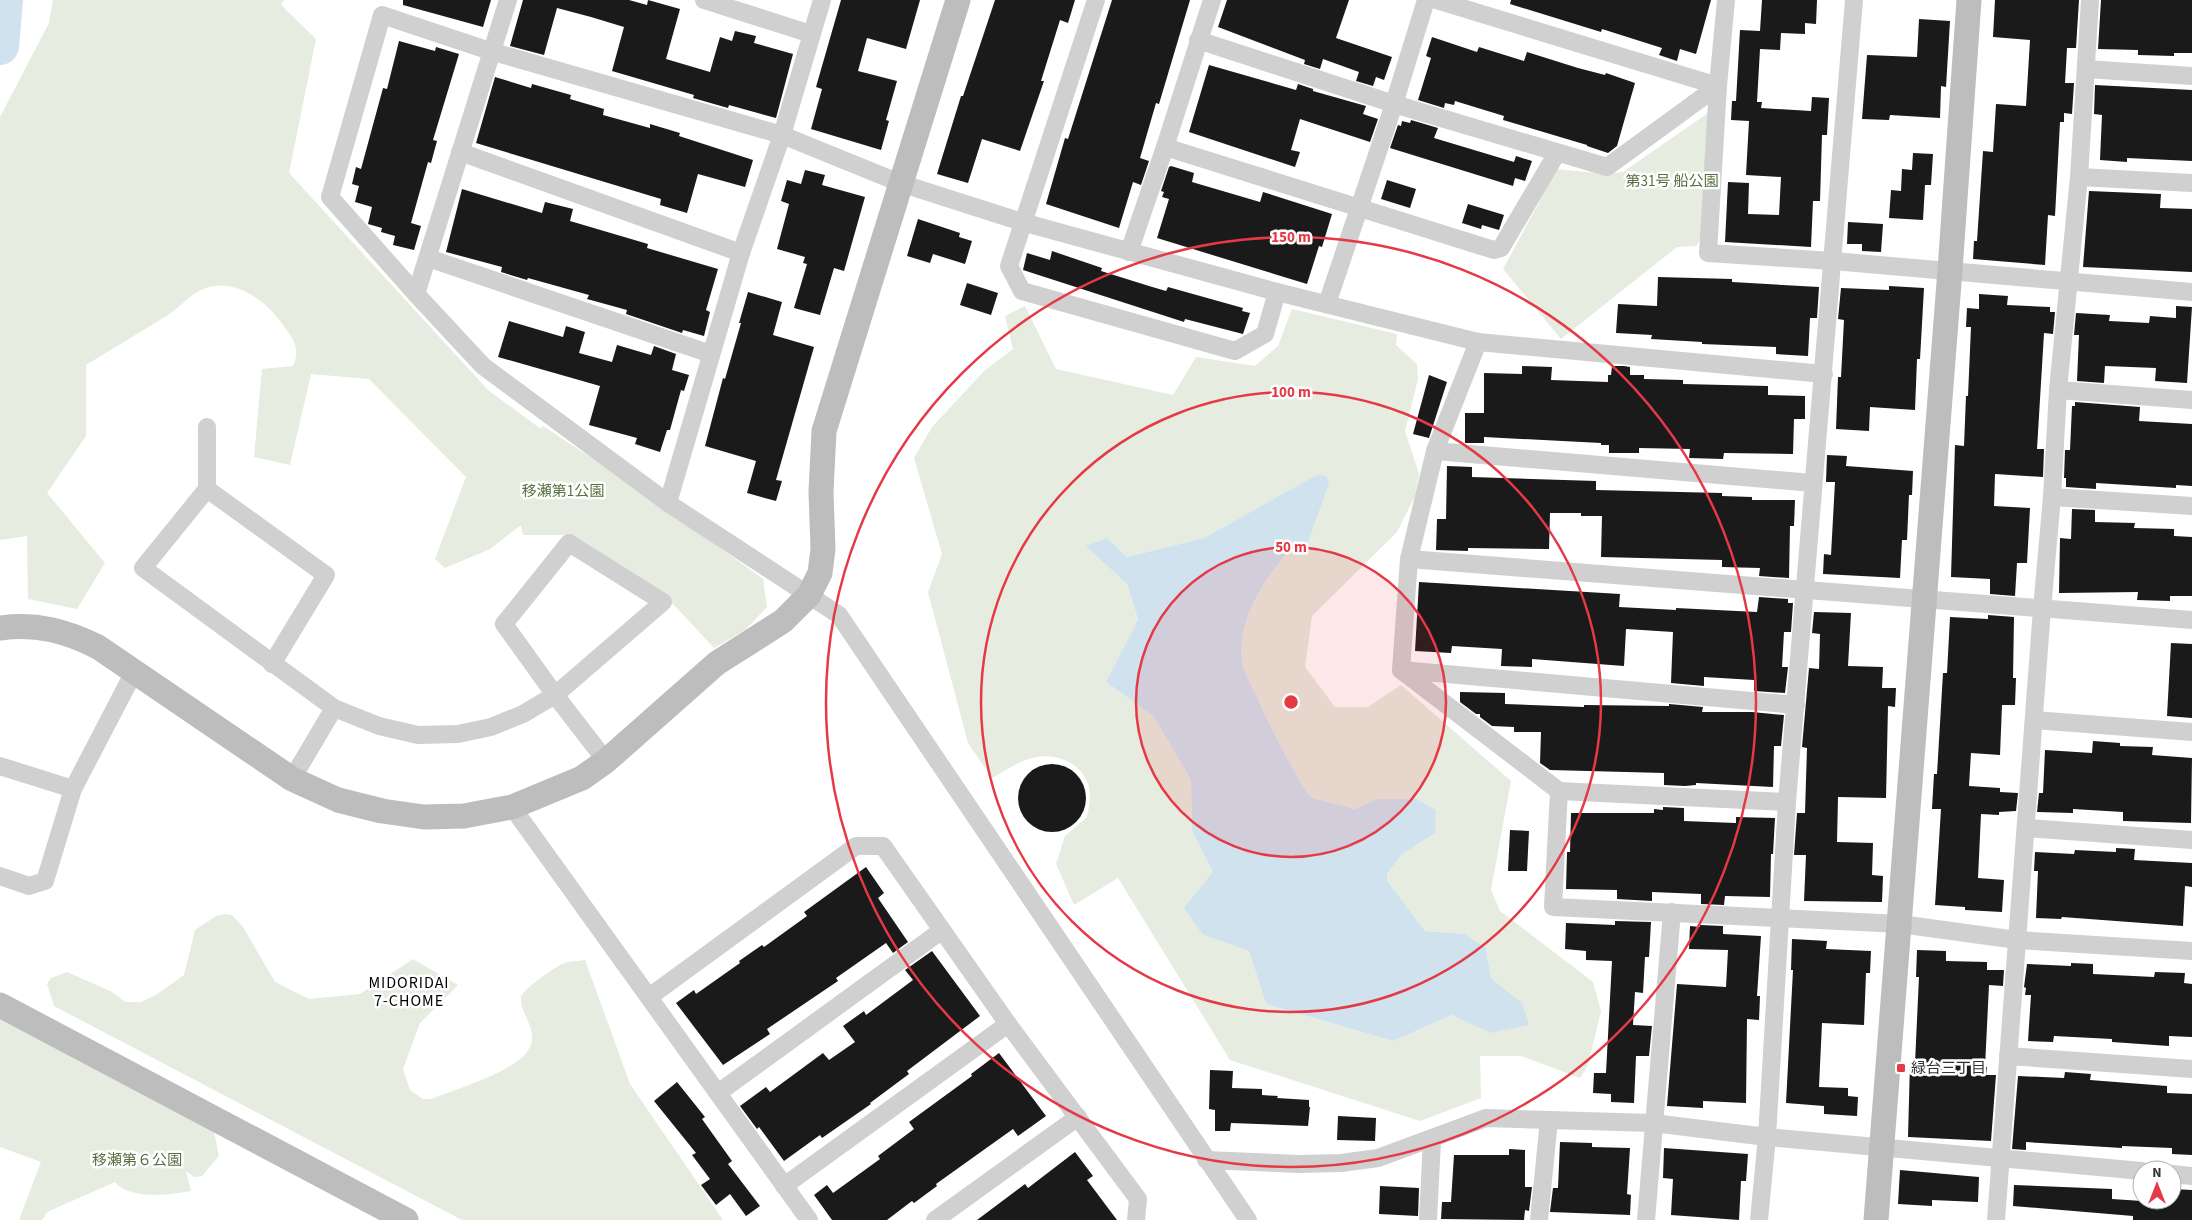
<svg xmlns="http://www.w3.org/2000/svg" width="2192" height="1220" viewBox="0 0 2192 1220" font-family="'Source Sans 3','Noto Sans JP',sans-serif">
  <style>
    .green { fill: #e6ecdf; fill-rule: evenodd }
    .water { fill: #cfe2ee }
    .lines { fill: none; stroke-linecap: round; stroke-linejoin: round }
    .river { stroke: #cfe2ee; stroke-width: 38 }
    .building { fill: #1a1a1a }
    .street { stroke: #d0d0d0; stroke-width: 18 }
    .secondary { stroke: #bdbdbd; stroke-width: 25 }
    .ring { fill: none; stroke: #e63946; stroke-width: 2.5 }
    .poi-dot { fill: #e63946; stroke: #fff; stroke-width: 2 }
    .labels { text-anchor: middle; stroke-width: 5; stroke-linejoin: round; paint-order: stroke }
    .park-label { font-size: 15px; fill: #56703f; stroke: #fff }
    .poi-label { font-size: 15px; fill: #333; stroke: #fff; text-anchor: start }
    .neighbourhood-label { font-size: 16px; letter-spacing: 1px; fill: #000; stroke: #fff }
    .centre { fill: #e63946; stroke: #fff; stroke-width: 2.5 }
    .ring-label { font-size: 15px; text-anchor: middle; font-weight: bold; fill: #e63946; stroke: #fff; stroke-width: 5; stroke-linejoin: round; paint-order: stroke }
  </style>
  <rect width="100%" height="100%" fill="#fff"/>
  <!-- green -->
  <g class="green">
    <path d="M53 0H284L281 5 316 39 289 173 488 390 541 429 543 426 636 487 763 579 767 607 745 630 714 648 674 605 564 535H523L521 525 490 549 445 568 435 559 466 477 369 379 311 374 290 465 254 457 262 369 293 366C302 347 291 336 280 321 263 298 231 276 201 290 189 295 180 308 168 315 141 332 113 348 86 365V436L47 493 105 563 77 609 28 599 27 536 0 540V117L49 23Z"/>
    <path d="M1708 113H1712L1703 236 1696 246 1677 247 1561 339 1503 269 1557 169 1606 174 1623 172Z"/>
    <path d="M1025 306 1056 369 1173 395 1196 357 1255 366 1278 346 1292 309 1397 334 1396 345 1417 364 1418 379 1405 431 1419 474 1415 496 1397 532 1312 616 1305 667 1335 707H1368L1401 685 1511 781 1491 890 1500 911 1593 982 1601 1011 1588 1065 1580 1078 1521 1056H1480L1481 1098 1420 1121 1230 1060 1118 878 1074 905 1056 864 1065 836 1087 817C1089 808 1091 797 1089 787 1082 760 1050 750 1026 760 1014 764 1003 772 992 778L968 743 928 592 942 554 914 458 932 427 985 370 1013 349 1005 316ZM1318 474 1326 476 1308 542 1304 549 1289 551C1264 579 1237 621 1242 660 1243 672 1251 684 1256 695 1271 729 1288 761 1307 793L1313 798 1355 809 1377 799 1435 833 1401 855 1387 874 1388 882 1425 931 1465 934 1486 948 1491 978 1522 1003 1490 1033 1452 1015 1393 1041 1266 1004 1249 951 1203 935 1213 872 1192 831 1191 780 1154 717 1106 682 1138 621 1127 584 1085 546 1107 538 1127 557 1204 538Z"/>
    <path d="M224 914 232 915 243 927 275 982 309 999 360 994 413 959 458 985 420 1023 403 1069 410 1090 423 1099H431C455 1090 512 1072 527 1052 542 1032 519 1014 521 997 522 990 554 968 562 964 569 961 578 961 585 960L630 1084 723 1220H462L54 1006 47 984 51 978 67 972 112 992 125 1002H141L156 995 184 975 195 930 216 916Z"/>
    <path d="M0 1019 214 1132 219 1156 202 1176 194 1177 186 1171 191 1191C169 1195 130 1200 115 1182L47 1212 42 1220H19L41 1162 0 1147Z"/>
  </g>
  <!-- water -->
  <path class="water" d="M1318 474 1326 476 1329 483 1308 542 1304 549 1289 551C1264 579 1237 621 1242 660 1243 672 1251 684 1256 695 1271 729 1288 761 1307 793L1313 798 1355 809 1377 799H1416L1436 810 1435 833 1401 855 1387 874 1388 882 1425 931 1465 934 1486 948 1491 978 1522 1003 1529 1025 1490 1033 1452 1015 1393 1041 1266 1004 1249 951 1203 935 1184 908 1213 872 1192 831 1191 780 1154 717 1106 682 1138 620 1127 584 1085 546 1107 538 1127 557 1204 538Z"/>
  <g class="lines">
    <!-- river -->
    <path class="river" d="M0 46 4 0"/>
  </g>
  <!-- building -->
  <g class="building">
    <path d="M403 0H491L483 27 403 5Z"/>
    <path d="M523 0H629L647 5 648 0 680 9 666 59 710 72 720 37 732 41 735 31 756 36 754 43 793 54 776 118 729 105 728 108 693 98 694 95 612 71 624 27 591 17 557 8 544 55 510 46Z"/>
    <path d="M841 0H920L906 49 867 38 858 71 897 81 886 120 889 121 881 150 811 129 822 89 816 87Z"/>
    <path d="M995 0H1075L1068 23 1060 20 1041 81H1044L1020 151 982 139 968 183 937 174 961 96H963Z"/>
    <path d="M1112 0H1190L1159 104 1156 103 1140 158 1149 161 1141 185 1133 182 1119 228 1046 204 1065 138 1068 139Z"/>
    <path d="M1227 0H1349L1336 38 1392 57 1384 80 1376 77 1373 86 1356 81 1359 72 1323 59 1320 69 1304 64 1305 60 1218 27Z"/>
    <path d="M1511 0H1711L1696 54 1680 49 1677 61 1659 55 1662 48 1602 29 1601 32 1510 4Z"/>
    <path d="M1762 0H1817L1816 24 1805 23V34L1781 33 1780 50 1760 49 1757 102H1762L1761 108 1811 111 1812 97 1829 98 1827 135H1822L1820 201H1813L1811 247 1725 242 1728 182 1749 183 1748 214 1779 215 1781 177 1746 175 1749 121 1731 120 1732 101H1736L1740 30 1760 31Z"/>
    <path d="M1995 0H2079L2076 48H2067L2065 83H2074L2072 114 2064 113V122H2060L2055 216 2048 215 2045 265 1973 259 1974 241H1977L1983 151 1993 152 1996 104 2026 106 2030 40 1993 37Z"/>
    <path d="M2101 0H2192V53H2174V56L2138 55V50L2098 49Z"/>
    <path d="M1919 19 1950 21 1946 87 1941 86 1940 118 1890 115 1889 120 1862 119 1867 55 1917 57Z"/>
    <path d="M1432 37 1477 52 1479 47 1524 61 1527 52 1578 68 1605 75 1606 73 1635 83 1617 146 1608 153 1587 146V145L1503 120 1504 116 1455 101 1454 105 1445 103 1444 108 1418 100 1431 58 1426 56Z"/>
    <path d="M399 41 435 51 436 47 459 54 433 140 437 141 431 163 428 162 411 223 421 226 414 250 393 245 395 236 381 232 382 228 368 224 372 207 355 202 359 186 352 184 356 167 361 169 383 88 387 89Z"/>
    <path d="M1209 65 1296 90 1298 84 1313 89V91L1366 106 1363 114 1378 119 1370 142 1300 119 1291 150 1300 152 1295 167 1189 132Z"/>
    <path d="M495 77 531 88 532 84 571 95 570 99 604 109 603 115 650 128V124L680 133 679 136 753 160 745 187 698 174 687 213 660 205 661 199 476 143Z"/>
    <path d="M2095 85 2192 90V161L2127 158V162L2100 160 2102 115 2094 114Z"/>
    <path d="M1411 120 1438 128 1434 138 1514 162 1516 156 1532 161 1525 181 1515 178 1513 186 1390 148 1398 125 1401 126 1402 121 1410 123Z"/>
    <path d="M1913 153 1933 154 1931 185H1925L1923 220 1889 218 1891 190 1901 191 1902 169 1912 170Z"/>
    <path d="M1171 166 1194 173 1192 182 1260 202 1263 192 1332 214 1322 247 1319 246 1307 284 1157 238 1169 199 1162 197 1164 192 1161 191 1169 167Z"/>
    <path d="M805 170 825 175 822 185 865 197 844 271 834 268 820 315 794 308 807 264 803 263 805 257 777 249 789 204 781 201 787 180 801 184Z"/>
    <path d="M1387 180 1416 189 1410 208 1381 199Z"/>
    <path d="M462 189 542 213 545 202 573 209 570 221 648 244 647 248 718 269 706 310 710 312 704 336 683 330 682 333 626 314 627 310 587 299 589 295 528 278 527 280 501 272 502 267 446 252Z"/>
    <path d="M2089 191 2161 194 2160 208 2192 209V272L2083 267Z"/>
    <path d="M1468 204 1504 215 1499 230 1482 225 1481 229 1462 223Z"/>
    <path d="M918 219 960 233 959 237 972 241 965 264 933 254 930 263 907 256Z"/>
    <path d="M1848 222 1883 224 1881 252 1862 251V244H1847Z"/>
    <path d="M1052 251 1102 268 1101 271 1149 286 1166 291 1168 287 1243 308 1242 311 1250 313 1243 334 1185 319 1184 322 1023 270 1027 253 1050 260Z"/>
    <path d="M1658 277 1732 279V282L1819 287 1817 318H1810L1808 356 1776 354V347L1702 344V342L1651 339 1652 335 1616 333 1618 304 1657 306Z"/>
    <path d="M967 283 998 293 991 315 960 305Z"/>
    <path d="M1889 286 1924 288 1920 359H1917L1915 410 1870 407 1869 431 1836 429 1838 377H1841L1844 320 1838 319 1841 288 1889 290Z"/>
    <path d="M748 292 782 302 773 335 814 347 776 480 782 481 776 501 747 493 756 461 705 446 723 378 725 379 741 323H739Z"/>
    <path d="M1979 294 2008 296 2007 305 2050 307V312H2055L2053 334 2044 333 2037 449H2044L2043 477 1995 474 1994 506 2030 508 2027 563H2017L2015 596 1990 594V579L1951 577 1955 445 1964 446 1966 396H1968L1971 327H1966L1967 308 1979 309Z"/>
    <path d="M2176 306 2192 307 2187 383 2155 381 2156 368 2105 366 2104 383 2077 381 2079 335H2074L2076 313 2110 315 2109 321 2149 323 2150 316 2176 318Z"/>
    <path d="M509 321 563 337 566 326 585 332 579 353 612 362 617 345 651 355 654 346 676 354 672 370 689 375 684 391 681 390 670 430H667L660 452 635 444 637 438 589 425 600 386 498 357Z"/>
    <path d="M1522 366 1552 367 1551 380 1608 382V375H1611L1612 366H1624L1630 367V375H1644V379L1683 380V384L1768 386V395L1805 396V419H1794L1793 454 1724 453 1723 459 1689 458 1690 449 1639 448V453H1609V445H1601V443L1484 437V443H1465V413H1484V373L1522 374Z"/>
    <path d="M1429 375 1447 382 1429 438 1413 434Z"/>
    <path d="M2075 402 2140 407 2139 421 2192 424V486L2176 485V488L2096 483V489L2066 487V478H2064L2065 450H2070L2072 406H2075Z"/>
    <path d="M1827 455 1847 456 1846 466 1913 471 1912 495H1909L1907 540H1902L1900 578 1823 574 1824 554 1831 555 1835 482H1826Z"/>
    <path d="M1447 466 1472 467V477L1596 481V490L1722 493V496L1752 497V500H1795L1794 526H1790L1789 578 1759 576 1760 568 1722 567V560L1601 557 1602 516H1581V513H1550L1549 549 1468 548V551L1436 550 1437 519H1446Z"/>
    <path d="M2072 509 2095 510V522L2135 523 2134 528 2174 529V536L2192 537V596H2170V601L2137 600 2138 592 2059 593 2060 538 2071 539Z"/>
    <path d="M1419 582 1620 594 1619 607 1676 610V608L1757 612 1759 597 1788 599V603H1793L1791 632H1784L1782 667H1788L1785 693 1754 691V680L1704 677V686L1671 683 1673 632 1626 629 1624 666 1532 659V667L1501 666 1502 649 1452 646 1451 653 1415 651Z"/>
    <path d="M1814 612 1851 613 1848 666 1883 667 1882 688H1896L1895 707 1888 706 1886 798 1838 797 1837 842 1873 843 1872 875 1883 876 1882 902 1804 901 1806 855H1794L1797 813H1805L1807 748 1802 747 1809 668 1819 669 1820 634 1812 633Z"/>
    <path d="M1988 615 2014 617 2013 678H2016L2015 705H2002L2000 755 1971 753 1969 786 2000 788V792L2018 793 2016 811 1999 812V815L1981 814 1978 878 2004 880 2002 912 1965 910V907L1935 905 1941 809H1932L1934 774H1937L1943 673H1947L1950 617 1988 619Z"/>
    <path d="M2171 643 2192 644V718L2167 716Z"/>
    <path d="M1460 692 1505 693V704L1584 707V705L1669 706V704L1703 707 1702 712H1752L1784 715 1781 746H1774L1773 787 1696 783V785L1685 786 1664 785V773L1550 770 1540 763 1541 732H1514V727L1492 726 1480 717V714H1476L1460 702Z"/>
    <path d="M2093 741 2120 743V746L2153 747 2152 755 2192 758 2191 823 2123 821V812L2073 809V813L2037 812 2039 793H2043L2045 750 2092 753Z"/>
    <circle cx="1052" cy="798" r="34"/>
    <path d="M1663 807 1684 808V821L1736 823V817L1775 818 1773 854H1771L1770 897 1725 896 1724 905 1701 904V894L1652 892V901L1617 899V890L1566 889 1567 852H1570L1571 813H1654V809L1663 810Z"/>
    <path d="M1510 830 1529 831 1527 871H1508Z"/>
    <path d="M2116 848 2135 849 2134 860 2192 863V887L2185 886 2183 926 2062 917 2061 919 2036 918 2038 871H2034L2035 852 2074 854 2075 850 2116 852Z"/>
    <path d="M866 867 884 893 878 898 908 942 893 953 886 943 836 978 838 981 767 1029 770 1034 723 1065 676 1003 694 990 696 994 740 963 739 961 762 945 764 947 807 916 804 912Z"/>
    <path d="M1615 921 1651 922 1649 957H1645L1643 993 1635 992 1633 1025 1652 1026 1649 1056H1636L1634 1103 1611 1102V1094L1593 1093 1594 1073H1606L1612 961 1586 960V951L1565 949 1566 923 1615 925Z"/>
    <path d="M1700 925 1723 926V934L1761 936 1757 996H1760L1759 1020 1747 1019 1746 1103 1703 1101V1108L1667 1106 1677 984 1726 987 1728 950 1689 949 1690 926 1700 927Z"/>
    <path d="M1792 939 1827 941 1826 949 1871 951 1870 973H1866L1864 1025 1822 1023 1819 1087 1848 1088V1096L1858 1097 1857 1116 1824 1114V1106L1786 1103 1793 970H1791Z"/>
    <path d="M1917 950 1946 951V961L1987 962V970H2004L2003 986 1989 985 1985 1067H1987L1986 1075H1996L1991 1141 1908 1137 1910 1063H1915L1919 977H1916Z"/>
    <path d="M932 951 980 1016 907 1071 909 1074 870 1103 871 1104 822 1138 820 1135 784 1161 759 1127 757 1129 740 1106 766 1087 770 1092 823 1053 829 1060 855 1042 843 1026 864 1011 866 1015 913 980 905 970Z"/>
    <path d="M2071 963 2093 964V974L2154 977 2155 972 2185 973 2184 983 2192 984V1037L2169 1036V1046L2112 1042V1039L2054 1036 2053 1042 2028 1041 2031 995H2025L2026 988 2024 987 2027 964 2071 966Z"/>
    <path d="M999 1053 1046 1116 1018 1136 1013 1129 936 1184 937 1186 914 1203 912 1201 887 1220H832L814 1195 827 1185 833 1193 880 1159 878 1156 914 1129 909 1122 972 1076 971 1074Z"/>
    <path d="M1210 1070 1233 1071 1232 1088 1262 1089V1095L1278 1096 1277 1098 1309 1100V1107H1310L1308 1126 1231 1123 1230 1131H1215V1110L1209 1109Z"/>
    <path d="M2065 1072 2091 1074 2090 1080 2167 1086V1093L2192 1094V1155L2172 1154V1148L2122 1146V1148L2026 1142V1150L2012 1149 2018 1076 2064 1078Z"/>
    <path d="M677 1082 705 1117 702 1119 732 1161 728 1164 760 1206 746 1216 730 1194 716 1205 701 1185 710 1179 692 1155 696 1153 654 1101Z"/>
    <path d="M1338 1116 1376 1118 1375 1141 1337 1140Z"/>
    <path d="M1560 1142 1592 1143V1147L1630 1148 1627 1194 1631 1195 1630 1215 1550 1212 1553 1188H1558Z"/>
    <path d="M1664 1148 1748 1154 1746 1181H1741L1739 1220 1671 1215 1673 1179 1663 1178Z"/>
    <path d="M1509 1149 1525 1150V1187H1532L1529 1211 1525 1210 1524 1220 1441 1219 1442 1202H1451L1454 1155H1509Z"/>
    <path d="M1075 1152 1093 1176 1087 1180 1117 1220H977L1025 1184 1028 1188Z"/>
    <path d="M1900 1170 1979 1177 1978 1202 1932 1200V1206L1898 1204Z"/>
    <path d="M2014 1185 2112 1189V1199L2172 1203V1189L2192 1190V1220H2133V1216L2013 1206Z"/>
    <path d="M1380 1186 1419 1188 1418 1216 1379 1214Z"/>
  </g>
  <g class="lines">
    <!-- street -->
    <g class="street">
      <path d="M704 0 811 34"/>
      <path d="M1096 0 1009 266 1022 291 1235 351 1265 334 1277 292"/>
      <path d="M1436 0 1718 86 1708 253 1833 261 2192 292"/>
      <path d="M1198 40 1394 104 1607 167 1718 86 1726 0"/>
      <path d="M2086 69 2192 76"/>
      <path d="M1165 147 1494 250 1501 248 1557 153"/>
      <path d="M460 152 741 253"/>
      <path d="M2079 177 2192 183"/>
      <path d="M1129 252 1165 147 1212 0"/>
      <path d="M428 258 711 354"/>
      <path d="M416 294 508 0"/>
      <path d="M1327 304 1394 104 1426 0"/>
      <path d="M1478 342 1824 374"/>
      <path d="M2058 390 2192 400"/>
      <path d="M207 427V489L143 568 334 708 379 726 418 735 458 734 491 727 523 714 555 695 663 602 569 543 504 624 555 695 606 761"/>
      <path d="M1435 451 1813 483"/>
      <path d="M207 489 326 575 272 664"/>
      <path d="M2052 497 2192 506"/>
      <path d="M668 503 741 253 782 135 822 0"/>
      <path d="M1409 559 2192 620"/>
      <path d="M1401 670 1796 705"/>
      <path d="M2034 720 2192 732"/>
      <path d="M0 766 73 789"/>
      <path d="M292 779 334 708"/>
      <path d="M1559 791 1787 802"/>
      <path d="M512 807 809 1220"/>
      <path d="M2027 828 2192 840"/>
      <path d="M0 876 29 886 45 881 73 789 135 670"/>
      <path d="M649 997 856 846H883L1008 1024 1138 1199 1136 1220"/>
      <path d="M2008 1056 2192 1069"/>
      <path d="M718 1093 941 931"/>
      <path d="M1206 1160 1299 1164 1341 1163 1378 1158 1486 1118 1653 1123 1767 1137 2142 1171"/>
      <path d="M2172 1174 2192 1176"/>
      <path d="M784 1186 1008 1024"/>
      <path d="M935 1220 1078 1117"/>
      <path d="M1248 1220 839 615 668 503 483 366 416 294 330 197 382 15 490 51 782 135 900 183 1022 222 1277 292 1478 342 1435 451 1409 559 1401 670 1559 791 1553 907 1900 924 2017 940 2192 951"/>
      <path d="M1428 1220 1432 1140"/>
      <path d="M1539 1220 1549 1120"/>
      <path d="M1646 1220 1672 912"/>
      <path d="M1759 1220 1767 1137 1787 802 1854 0"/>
      <path d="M1996 1220 2042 609 2052 497 2058 390 2079 177 2090 0"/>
    </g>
    <!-- secondary -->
    <g class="secondary">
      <path d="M0 628C37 623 66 631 98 647L292 779 338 800 382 811 424 817 464 816 512 807 582 778 606 761 717 663 783 621 809 595 820 573 823 549 821 492 824 431 958 0"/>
      <path d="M0 1005 406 1220"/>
      <path d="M1876 1220 1950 270 1969 0"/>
    </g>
  </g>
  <!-- distance rings -->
  <circle cx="1291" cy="702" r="155" fill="#e63946" fill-opacity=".12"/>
  <g class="ring">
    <circle cx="1291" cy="702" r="155"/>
    <circle cx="1291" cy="702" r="310"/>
    <circle cx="1291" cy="702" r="465"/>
  </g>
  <!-- markers -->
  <rect class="poi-dot" x="1896" y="1063" width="10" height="10" rx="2.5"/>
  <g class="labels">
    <!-- park labels -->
    <g class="park-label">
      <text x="1672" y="186">第31号 船公園</text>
      <text x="563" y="496">移瀬第1公園</text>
      <text x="137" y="1165">移瀬第６公園</text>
    </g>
    <!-- poi labels -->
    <g class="poi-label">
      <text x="1911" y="1073">緑台三丁目</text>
    </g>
    <!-- neighbourhood labels -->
    <g class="neighbourhood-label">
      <text x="409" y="988">MIDORIDAI<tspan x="409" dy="18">7-CHOME</tspan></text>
    </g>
  </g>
  <circle cx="1291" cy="702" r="8" class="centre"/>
  <g class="ring-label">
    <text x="1291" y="242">150 m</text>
    <text x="1291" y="397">100 m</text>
    <text x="1291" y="552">50 m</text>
  </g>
  <!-- north arrow -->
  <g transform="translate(2157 1185)"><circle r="24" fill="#ffffff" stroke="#adadad"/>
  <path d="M0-4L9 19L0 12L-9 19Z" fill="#e63946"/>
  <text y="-8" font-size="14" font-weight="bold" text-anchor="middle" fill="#333333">N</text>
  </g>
</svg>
